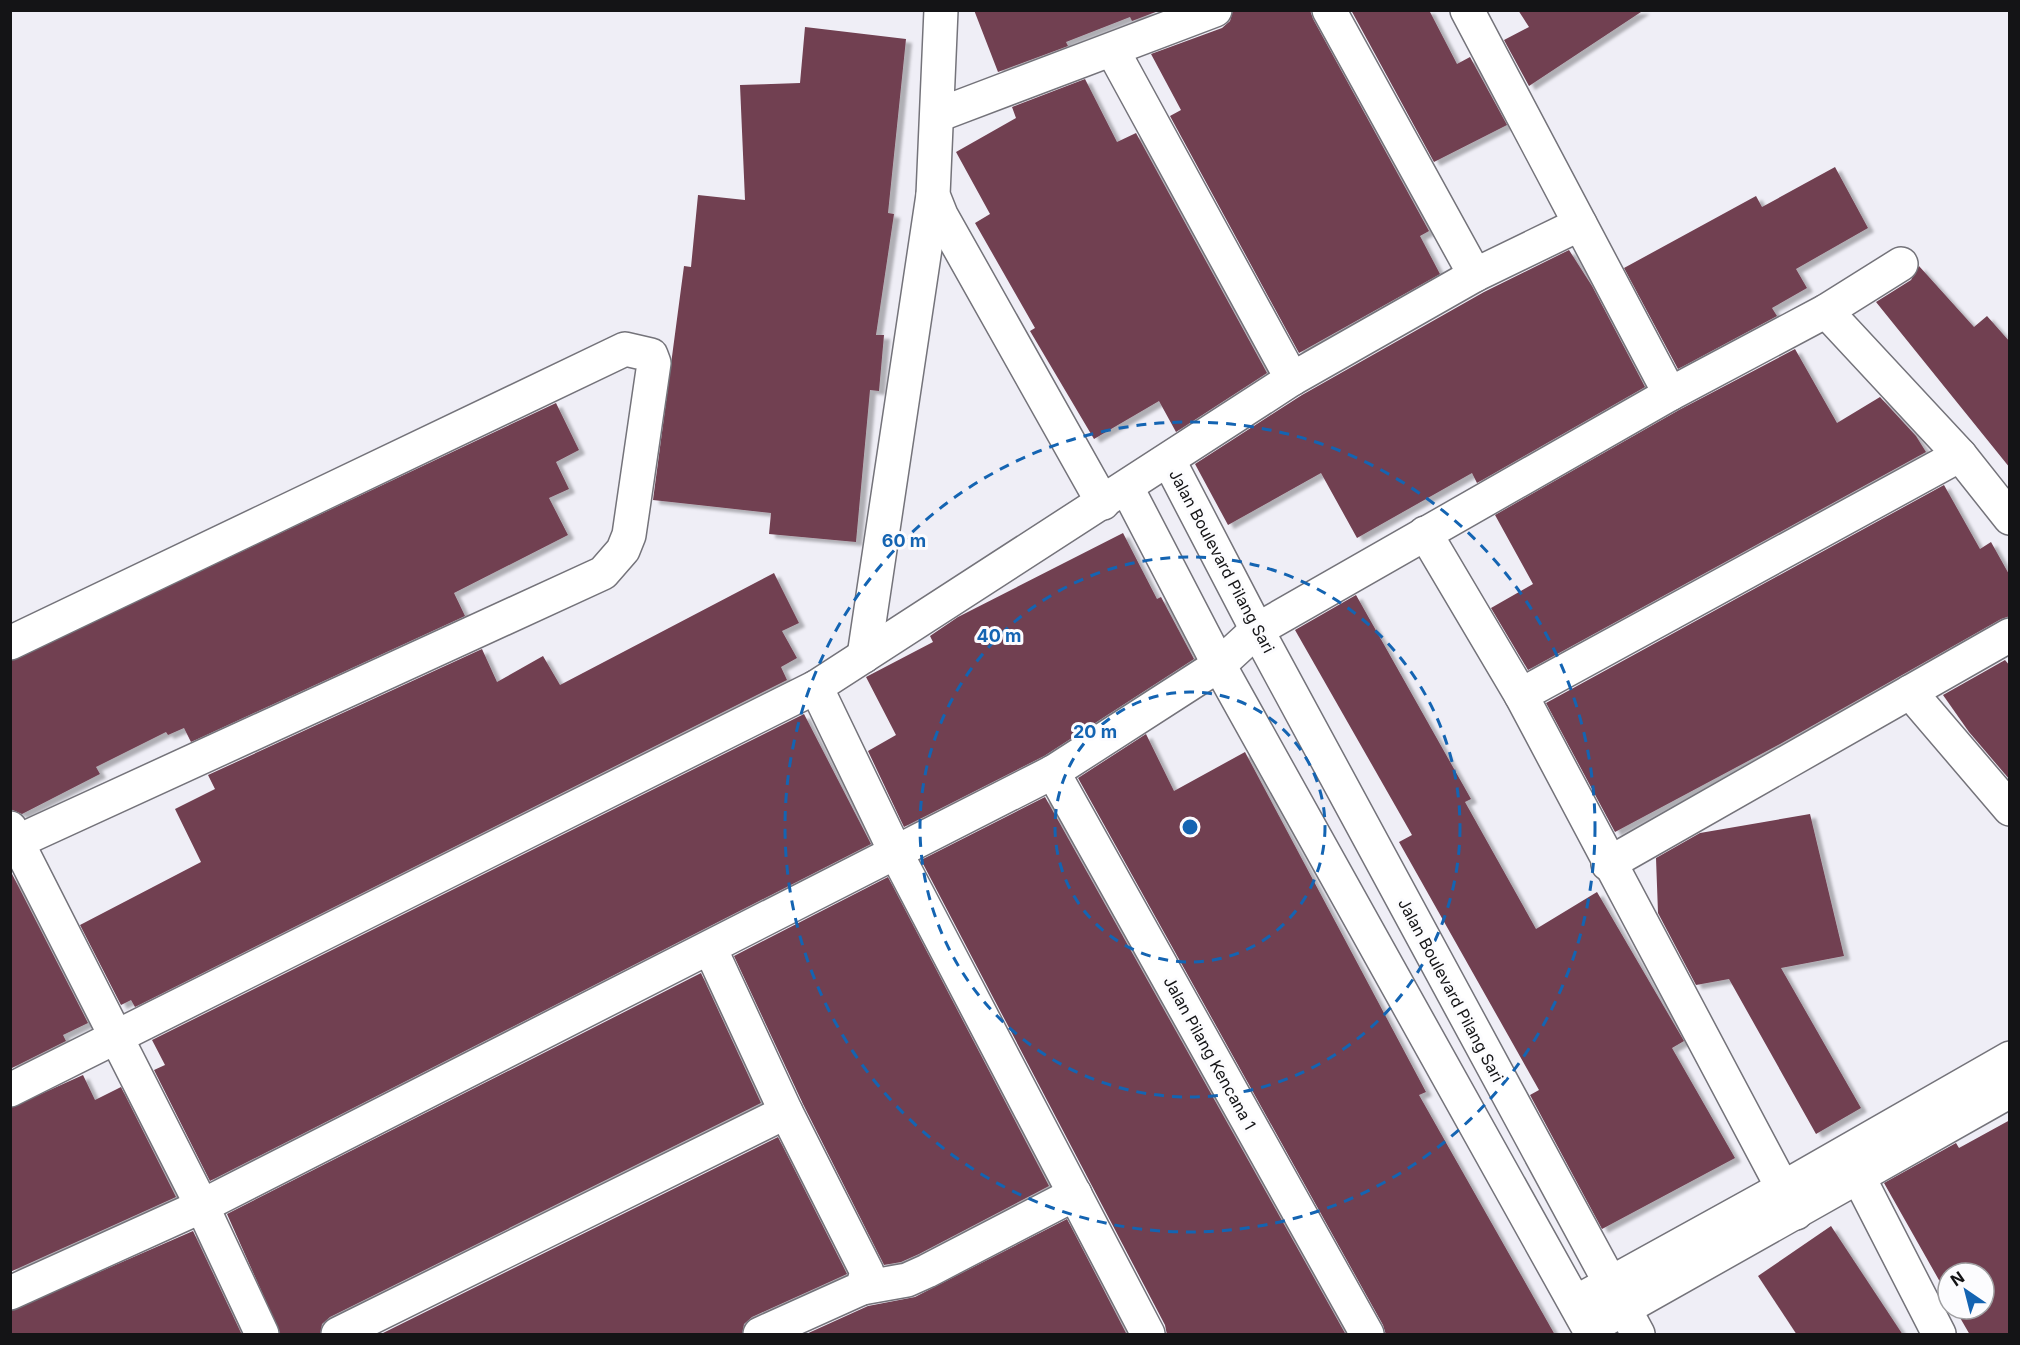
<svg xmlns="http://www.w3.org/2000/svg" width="2020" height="1345" viewBox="0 0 2020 1345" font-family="Inter,sans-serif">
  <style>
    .building { fill: #714051; filter: url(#shadow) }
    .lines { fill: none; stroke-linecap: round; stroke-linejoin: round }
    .street-casing { stroke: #74737a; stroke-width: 36 }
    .street { stroke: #fff; stroke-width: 33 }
    .ring { fill: none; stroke: #1464b2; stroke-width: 3; stroke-dasharray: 10 8 }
    .labels { text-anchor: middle; stroke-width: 6; stroke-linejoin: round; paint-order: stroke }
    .street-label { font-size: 16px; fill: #141416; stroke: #fcfcfe }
    .centre { fill: #1464b2; stroke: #fcfcfe; stroke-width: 3 }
    .ring-label { font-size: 18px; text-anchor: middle; font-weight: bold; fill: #1464b2; stroke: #fcfcfe; stroke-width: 6; stroke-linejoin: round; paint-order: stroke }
  </style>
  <defs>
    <filter id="shadow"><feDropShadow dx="6" dy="4" stdDeviation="1.5" flood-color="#0004"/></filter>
  </defs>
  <rect width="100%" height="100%" fill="#efeef6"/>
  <!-- building -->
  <g class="building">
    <path d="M974 10H1161L1132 21 1130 17 1066 42 1068 46 998 72Z"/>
    <path d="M1233 10H1310L1313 19 1429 231 1420 236 1440 274 1299 353 1170 116 1181 110 1151 54 1222 28 1230 21Z"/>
    <path d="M1351 10H1429L1457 64 1470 57 1507 125 1434 162Z"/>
    <path d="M1518 10H1644L1529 86 1504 40 1529 27Z"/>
    <path d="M805 27 906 39 888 213 894 214 876 335H884L879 391 870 390 856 542 769 534 771 513 653 500 684 266 691 267 698 195 745 200 740 85 800 83Z"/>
    <path d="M1085 79 1117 142 1136 133 1267 373 1176 432 1159 401 1094 439 1030 331 1035 328 975 223 990 214 956 152 1016 118 1012 107Z"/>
    <path d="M1835 167 1868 228 1796 269 1807 288 1772 308 1777 316 1678 369 1624 268 1756 196 1762 207Z"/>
    <path d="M1569 250 1592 286 1645 387 1477 483 1472 473 1357 538 1321 473 1228 525 1195 464 1302 395 1484 292Z"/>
    <path d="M1919 266 1974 327 1987 316 2010 342V468L1876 302 1911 280Z"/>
    <path d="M1795 349 1837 423 1880 397 1916 436 1926 452 1528 670 1491 608 1533 584 1495 515 1679 410Z"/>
    <path d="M556 403 579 450 556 462 569 489 549 498 568 535 454 593 465 616 191 742 184 728 168 735 166 732 96 767 100 774 22 814 10 809V661Z"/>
    <path d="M1944 485 1980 549 1991 542 2010 576V616L2001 619 1780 744 1615 832 1546 703Z"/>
    <path d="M1123 533 1157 599 1161 597 1194 659 1044 756 904 827 868 751 896 735 866 677 933 642 930 636 958 617Z"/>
    <path d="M774 573 799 623 782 631 797 658 781 667 787 680 135 1007 131 1000 121 1005 80 925 201 862 175 809 215 789 208 775 482 649 497 682 543 656 560 685Z"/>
    <path d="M1356 595 1471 799 1465 802 1536 929 1597 892 1684 1041 1672 1048 1735 1158 1602 1229 1530 1095 1539 1090 1399 842 1412 835 1295 630Z"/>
    <path d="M2005 660 2010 666V780L1969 732 1943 695Z"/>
    <path d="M804 714 871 844 210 1181 154 1070 165 1065 152 1040Z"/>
    <path d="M1146 734 1174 791 1245 752 1426 1092 1419 1095 1555 1335H1386L1383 1325 1078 778Z"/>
    <path d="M1045 797 1346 1335H1167L1165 1325 921 860Z"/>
    <path d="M1810 814 1844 956 1781 968 1861 1108 1816 1134 1729 979 1696 985 1658 913 1656 858 1700 833Z"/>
    <path d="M10 870 88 1023 63 1035 66 1041 10 1069Z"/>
    <path d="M888 877 1049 1186 919 1254 901 1262 884 1265 803 1104 734 956Z"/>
    <path d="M701 973 761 1103 330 1317 322 1324 320 1335H281L227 1214Z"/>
    <path d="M83 1075 95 1100 121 1087 176 1197 10 1272V1108Z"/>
    <path d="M2010 1120V1335H1970L1955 1309H1984V1273H1948V1296L1884 1183 1956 1143 1959 1148Z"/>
    <path d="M778 1137 847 1274 752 1317 744 1324 742 1335H379Z"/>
    <path d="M1067 1219 1127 1335H804L868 1306 915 1297Z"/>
    <path d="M1831 1226 1903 1335H1797L1758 1276Z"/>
    <path d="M193 1231 242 1335H10V1311Z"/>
  </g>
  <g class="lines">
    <!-- street casing -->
    <g class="street-casing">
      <g id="street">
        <path d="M941 10 933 195 941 215 1103 503"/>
        <path d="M1329 10 1475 275"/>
        <path d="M1467 10 1670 394"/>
        <path d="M1113 51 1292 379"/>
        <path d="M938 115 1215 10"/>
        <path d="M1826 311 1960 455 2010 518"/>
        <path d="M1169 461 1257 630 1638 1334"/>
        <path d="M1127 488 1219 665 1592 1334"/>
        <path d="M1425 533 1521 695 1796 1213"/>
        <path d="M10 643 625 349 651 355 654 363 629 535 623 550 603 573 10 845"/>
        <path d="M864 656 933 195"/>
        <path d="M816 687 896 853 1148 1334"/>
        <path d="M1910 692 2010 809"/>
        <path d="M1521 695 1960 455"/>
        <path d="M1053 772 1367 1334"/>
        <path d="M10 828 202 1206 262 1334"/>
        <path d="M1608 864 2010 635"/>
        <path d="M710 948 786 1112 867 1272 862 1288 760 1334"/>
        <path d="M10 1090 816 687 1292 379 1475 275 1580 224"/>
        <path d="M1859 1178 1939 1334"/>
        <path d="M862 1288 907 1280 927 1271 1075 1194"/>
        <path d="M10 1293 202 1206 1053 772 1219 665 1257 630 1670 394 1826 311 1901 264"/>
        <path d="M1589 1295 1783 1188 2010 1058"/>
        <path d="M1606 1319 2010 1091"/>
        <path d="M338 1334 786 1112"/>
      </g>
    </g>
    <!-- street -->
    <use href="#street" class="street"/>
  </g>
  <!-- distance rings -->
  <g class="ring">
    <circle cx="1190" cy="827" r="135"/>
    <circle cx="1190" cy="827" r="270"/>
    <circle cx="1190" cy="827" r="405"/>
  </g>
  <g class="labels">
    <!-- street labels -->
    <g class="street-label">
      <text transform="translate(1222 561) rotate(62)" y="6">Jalan Boulevard Pilang Sari</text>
      <text transform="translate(1451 990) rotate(62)" y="6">Jalan Boulevard Pilang Sari</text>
      <text transform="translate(1210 1053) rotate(61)" y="6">Jalan Pilang Kencana 1</text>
    </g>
  </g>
  <circle cx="1190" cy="827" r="9" class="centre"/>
  <g class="ring-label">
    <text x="904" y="547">60 m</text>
    <text x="999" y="642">40 m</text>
    <text x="1095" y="738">20 m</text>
  </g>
  <!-- border -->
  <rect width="2020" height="1345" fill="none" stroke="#141416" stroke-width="24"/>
  <!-- north arrow -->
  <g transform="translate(1966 1291) rotate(325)"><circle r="28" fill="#fcfcfe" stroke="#9f9fa1" stroke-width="1.5"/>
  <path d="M0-4.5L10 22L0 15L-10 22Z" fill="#1464b2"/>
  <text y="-9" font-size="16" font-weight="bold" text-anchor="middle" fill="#141416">N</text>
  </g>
</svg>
